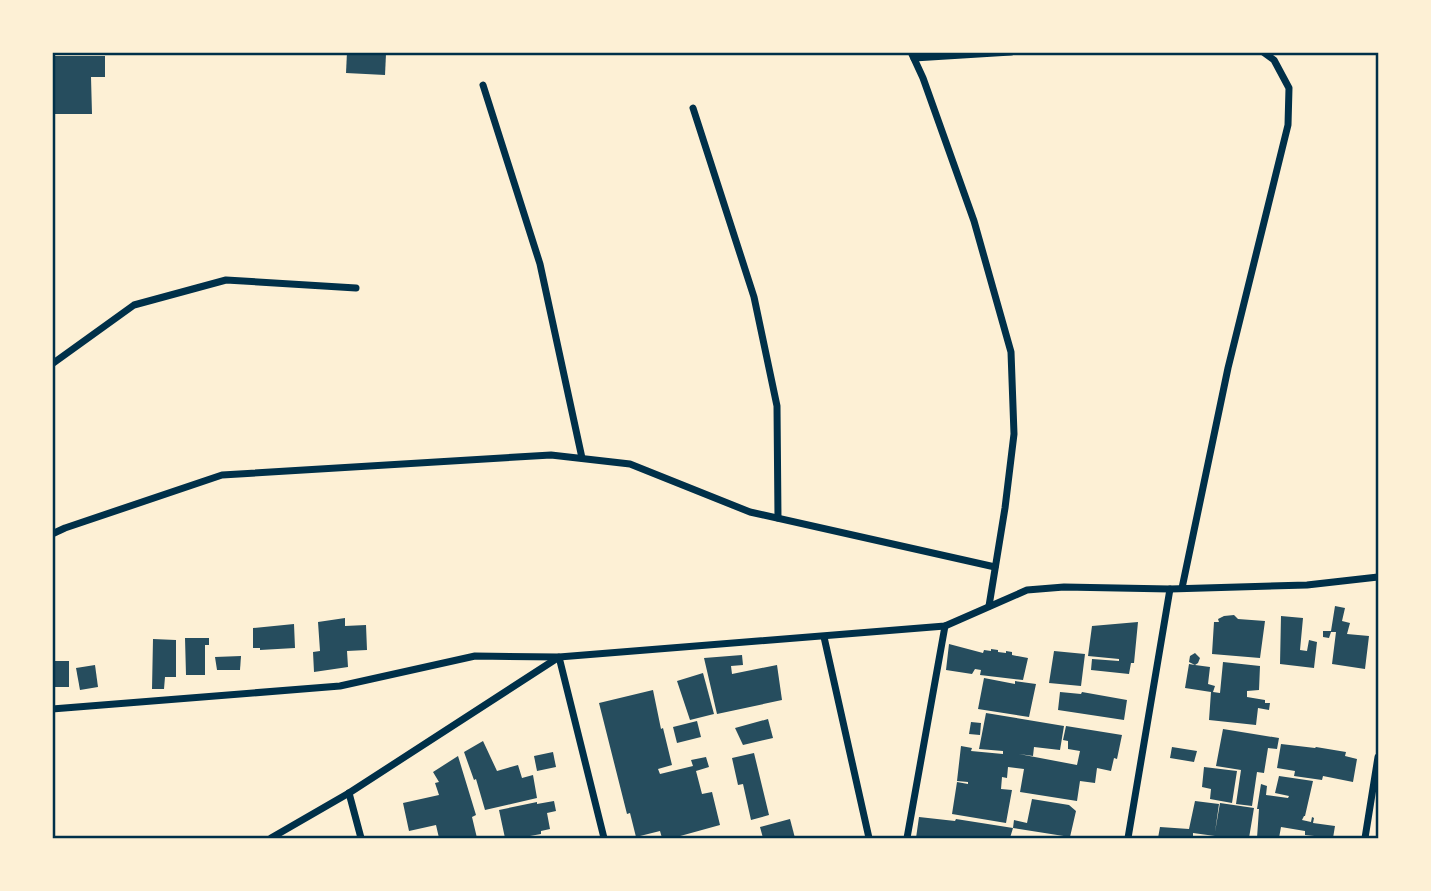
<svg xmlns="http://www.w3.org/2000/svg" width="1431" height="891" viewBox="0 0 1431 891" font-family="'Roboto Serif',serif">
  <style>
    .building { fill: #264d5e }
    .lines { fill: none; stroke-linecap: round; stroke-linejoin: round }
    .minor { stroke: #003049; stroke-width: 7 }
    .neatline { fill: none; stroke: #003049; stroke-width: 2.5 }
  </style>
  <rect width="100%" height="100%" fill="#fdf0d5"/>
  <!-- building -->
  <g class="building">
    <path d="M347 52 386 54 385 75 346 73Z"/>
    <path d="M52 56H105V77H91L92 114H52Z"/>
    <path d="M1335 606 1345 608 1342 621 1350 623 1347 634 1369 636 1365 669 1332 664 1336 632H1331L1329 638 1323 637V631H1331Z"/>
    <path d="M1234 615 1238 619 1265 621 1260 658 1212 654 1214 622H1219L1218 619 1224 616Z"/>
    <path d="M1281 616 1303 618 1300 650 1307 651 1309 640 1317 642 1314 668 1280 664Z"/>
    <path d="M345 618V626L366 625 367 650 347 651 348 667 314 672 313 652 320 651 318 622Z"/>
    <path d="M1138 622 1134 663H1131L1129 674 1091 670 1092 659 1119 661V659L1088 656 1092 626Z"/>
    <path d="M294 624 295 648 260 650V648H253V628Z"/>
    <path d="M185 638H209V645H205V675H186Z"/>
    <path d="M153 639 176 640V677H165L164 689H152Z"/>
    <path d="M949 644 983 653 984 650 991 651V649L998 650V652L1006 653V651L1012 652V655L1028 658 1023 680 980 675 981 670 975 669 972 674 946 670Z"/>
    <path d="M1054 651 1085 654 1081 686 1049 683Z"/>
    <path d="M1195 653 1200 658 1198 663 1195 665 1210 667 1208 684 1215 686 1213 692 1220 693 1223 662 1260 666 1259 690 1247 691V697L1265 700V703H1270L1269 710 1258 708 1256 725 1209 720 1211 692 1185 688 1189 664 1195 665 1189 662 1190 656Z"/>
    <path d="M742 655 743 665 731 666 732 674 777 665 782 700 717 714 704 658Z"/>
    <path d="M241 656 240 670H217L215 657Z"/>
    <rect x="52" y="661" width="17" height="26"/>
    <path d="M95 665 98 687 80 690 76 668Z"/>
    <path d="M703 673 714 714 690 720 677 681Z"/>
    <path d="M984 678 1015 684V681L1036 684 1029 717 978 709Z"/>
    <path d="M653 690 661 729 663 728 672 765 658 769 660 774 693 766 691 760 706 757 709 767 696 771 702 794 712 792 720 825 673 838H662L660 831 636 837 630 813 627 814 599 703Z"/>
    <path d="M1060 692 1081 694 1082 692 1127 700 1124 720 1058 710Z"/>
    <path d="M986 713 1064 726 1060 750 1034 747 1033 756 1019 754 1077 765 1080 751 1068 749V741L1063 740 1066 726 1122 735 1117 759 1114 758 1111 771 1097 768 1095 783 1080 781 1077 801 1020 792 1024 769 1008 767 1007 778 1002 777 1001 789 1012 790 1006 823 952 814 957 782 968 784V782L957 781 961 746 972 748 971 751 1003 754V751L979 749Z"/>
    <path d="M768 719 773 738 743 745 735 728Z"/>
    <path d="M697 721 701 737 677 743 673 727Z"/>
    <path d="M971 722 981 723 980 735 969 734Z"/>
    <path d="M1223 729 1279 738 1277 749 1268 748 1264 773 1257 772 1252 806 1236 804 1241 770 1216 766Z"/>
    <path d="M483 741 497 771 518 765 522 778 533 775 537 798 485 810 476 779 474 780 464 752Z"/>
    <path d="M1281 744 1315 748 1316 747 1346 752 1345 756 1357 759 1353 782 1323 776 1322 780 1294 776 1295 771 1277 768Z"/>
    <path d="M1172 747 1197 751 1194 762 1170 758Z"/>
    <path d="M553 752 556 767 537 771 534 756Z"/>
    <path d="M754 753 769 815 751 820 743 784 738 785 732 758Z"/>
    <path d="M458 756 476 815 472 817 477 838H439L436 825 409 831 403 803 439 795 435 783 439 782 433 772Z"/>
    <path d="M1204 767 1237 771 1232 803 1210 799 1211 789 1202 787Z"/>
    <path d="M1279 776 1313 781 1305 816H1304L1302 820 1311 822 1312 817 1314 818 1313 823 1335 826 1333 838 1305 835V831L1281 827 1279 838H1257L1259 809H1257L1261 784 1267 786 1266 795 1288 798 1289 796 1275 793Z"/>
    <path d="M1032 799 1069 805 1076 811 1070 837 1013 828 1014 820 1027 823Z"/>
    <path d="M554 801 556 811 547 813 550 829 541 831V834L519 838H505L499 810 537 802V804Z"/>
    <path d="M1195 801 1219 804 1215 832 1220 803 1254 808 1249 838H1221L1215 837V836L1193 833V838H1158L1160 827 1189 829Z"/>
    <path d="M919 817 955 821 956 819 1013 828 1010 838H916Z"/>
    <path d="M790 819 795 838H763L760 827Z"/>
  </g>
  <g class="lines">
    <!-- minor -->
    <g class="minor">
      <path d="M911 52 923 78 974 221 1011 352 1014 434 1005 508 989 606"/>
      <path d="M914 58 1011 52"/>
      <path d="M483 85 540 264 582 458"/>
      <path d="M693 108 754 297 777 406 778 518"/>
      <path d="M52 364 134 305 226 280 356 288"/>
      <path d="M52 534 65 528 222 475 551 455 630 464 750 512 995 567"/>
      <path d="M1182 588 1228 368 1288 125 1289 88 1274 60 1263 52"/>
      <path d="M824 637 869 838"/>
      <path d="M52 709 340 686 475 656 559 657 604 838"/>
      <path d="M349 793 361 838"/>
      <path d="M271 838 349 793 559 657 945 626 1027 590 1064 587 1170 589 1307 585 1378 577"/>
      <path d="M907 838 945 626"/>
      <path d="M1128 838 1170 589"/>
      <path d="M1365 838 1378 757"/>
    </g>
  </g>
  <!-- border -->
  <rect width="1431" height="891" fill="none" stroke="#fdf0d5" stroke-width="108"/>
  <rect x="54" y="54" width="1323" height="783" class="neatline"/>
</svg>
